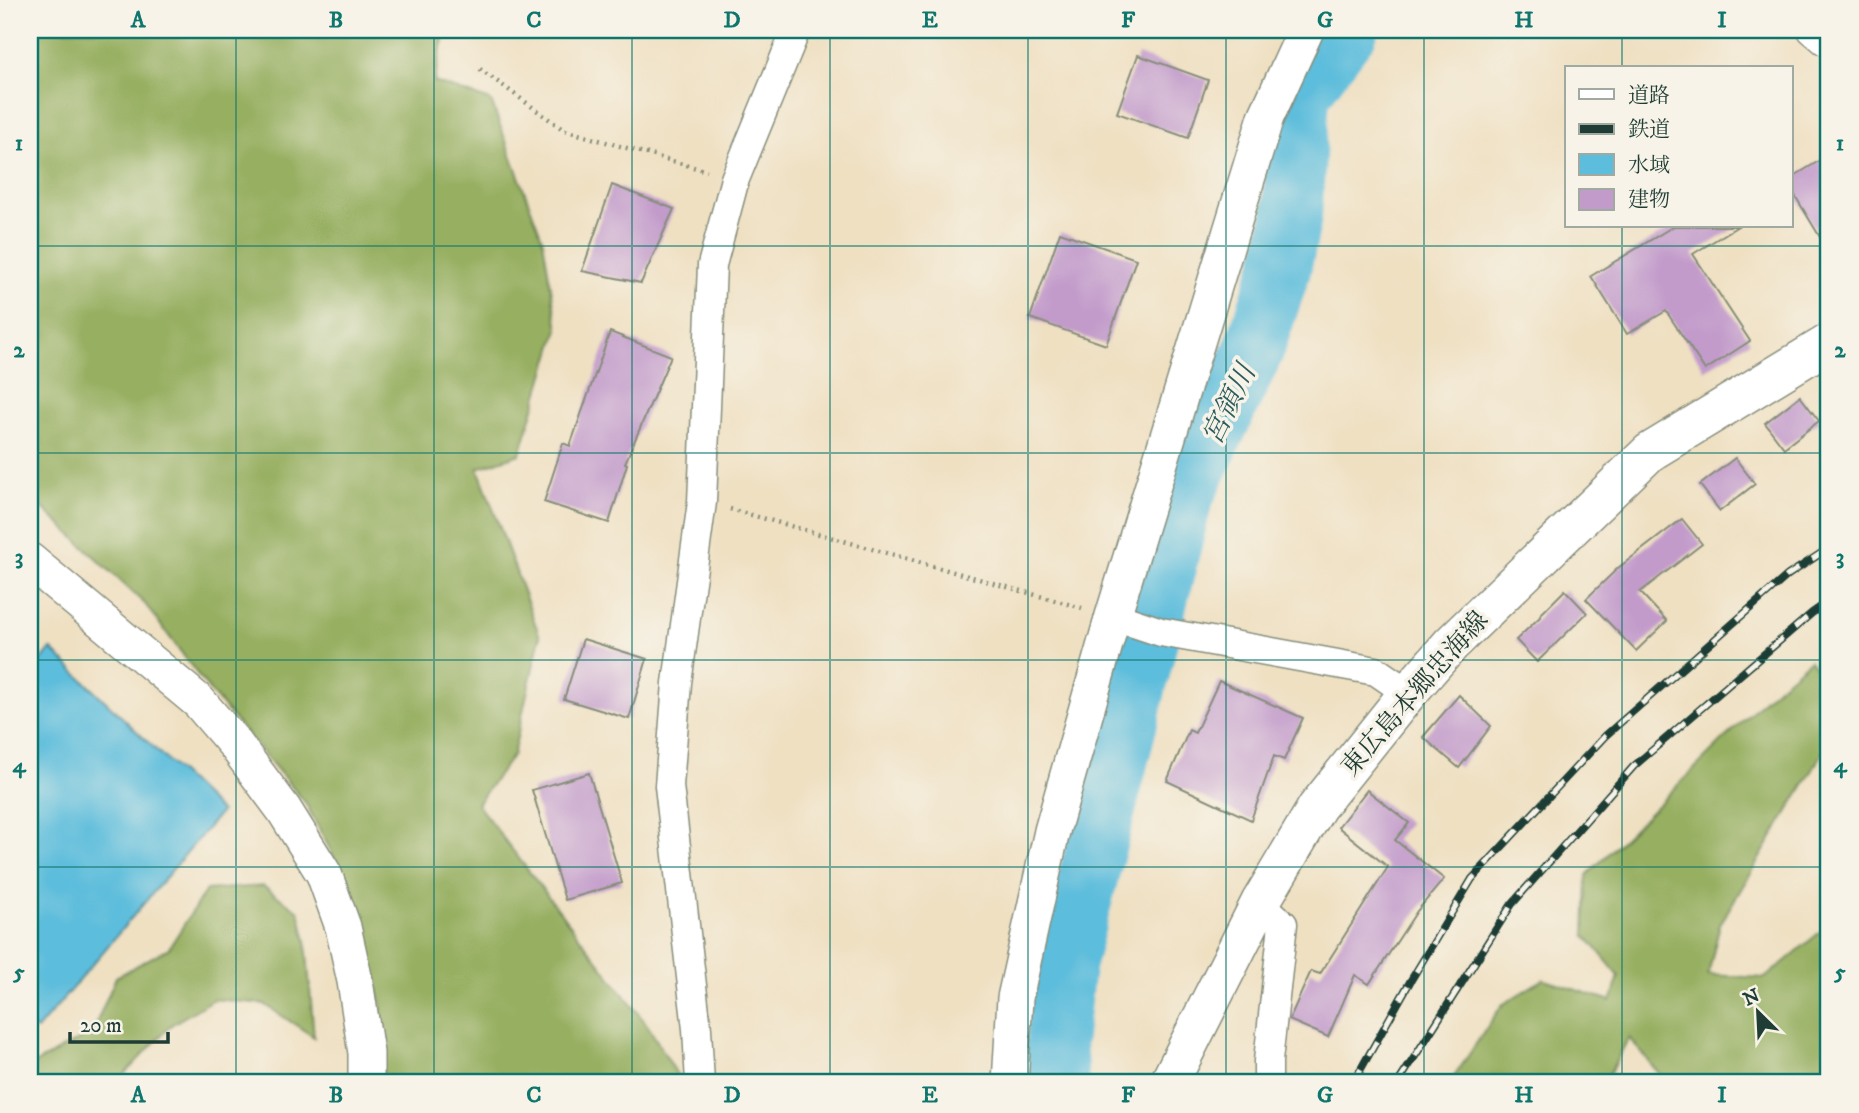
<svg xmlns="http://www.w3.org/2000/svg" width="1859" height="1113" viewBox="0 0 1859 1113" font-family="'IM FELL DW Pica','Noto Serif JP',serif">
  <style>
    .forest { fill: #96af60; stroke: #5a764a; stroke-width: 2 }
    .water { fill: #5dbddc; stroke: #3e7d88; stroke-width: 2 }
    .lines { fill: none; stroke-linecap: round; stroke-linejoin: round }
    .river { stroke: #5dbddc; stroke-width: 60 }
    .building { fill: #c29bcb }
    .minor-casing { stroke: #878e7b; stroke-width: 31 }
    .tertiary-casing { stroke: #878e7b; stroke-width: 38 }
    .primary-casing { stroke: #878e7b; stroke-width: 41 }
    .path { stroke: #878e7b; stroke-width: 4.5; stroke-dasharray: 2 5; stroke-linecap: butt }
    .minor { stroke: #fff; stroke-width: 28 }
    .tertiary { stroke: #fff; stroke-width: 35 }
    .primary { stroke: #fff; stroke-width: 38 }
    .rail-casing { stroke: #1f3d34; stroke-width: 8 }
    .rail { stroke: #f7f3e8; stroke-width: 5; stroke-dasharray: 16; stroke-linecap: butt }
    .grid { fill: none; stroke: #0f766e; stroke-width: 2; stroke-opacity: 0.55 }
    .labels { text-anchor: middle; stroke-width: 7; stroke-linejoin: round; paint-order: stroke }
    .street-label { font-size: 26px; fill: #1f3d34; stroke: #f7f3e8 }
    .water-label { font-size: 28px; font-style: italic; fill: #2e5d5e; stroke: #f7f3e8 }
    .neatline { fill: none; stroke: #0f766e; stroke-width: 2.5 }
    .grid-label { font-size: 23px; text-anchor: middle; font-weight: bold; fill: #0f766e }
  </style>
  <rect width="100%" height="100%" fill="#f7f3e8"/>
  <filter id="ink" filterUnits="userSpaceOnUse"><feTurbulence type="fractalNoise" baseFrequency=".0143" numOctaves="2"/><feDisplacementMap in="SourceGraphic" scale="14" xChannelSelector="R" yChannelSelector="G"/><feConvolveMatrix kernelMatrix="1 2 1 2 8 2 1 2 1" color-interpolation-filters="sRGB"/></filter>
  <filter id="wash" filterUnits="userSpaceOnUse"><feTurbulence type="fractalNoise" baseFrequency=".00686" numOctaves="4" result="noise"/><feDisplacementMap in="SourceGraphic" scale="28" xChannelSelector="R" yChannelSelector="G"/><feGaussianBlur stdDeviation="1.57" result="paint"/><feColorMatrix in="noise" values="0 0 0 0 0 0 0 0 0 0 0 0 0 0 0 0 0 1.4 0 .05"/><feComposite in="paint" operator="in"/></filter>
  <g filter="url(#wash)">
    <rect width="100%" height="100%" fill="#efe0c2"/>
    <!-- forest -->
    <g class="forest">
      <path d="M30 30H445L434 82 491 101 543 241 558 329 520 454 478 468 540 637 513 755 477 804 648 1026 682 1083H383L381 1003 345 878 305 802 210 691 145 604 30 496Z"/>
      <path d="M1810 660 1829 685V743L1720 924 1708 975 1765 978 1820 932 1829 927V1083H1667L1629 1038 1604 1083H1450L1502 1005 1543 979 1611 1001 1619 976 1585 935 1587 875 1768 696Z"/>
      <path d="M263 886 299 911 306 941 314 1037 264 1004 214 999 171 1025 116 1083H30V1066L92 1033 116 977 169 948 206 890Z"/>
    </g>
    <!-- water -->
    <path class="water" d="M51 649 221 812 37 1030 30 1025V675Z"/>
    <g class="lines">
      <!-- river -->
      <path class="river" d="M1059 1083 1056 1043 1065 966 1112 786 1183 498 1254 350 1281 269 1292 216 1300 94 1348 30"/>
    </g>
    <g id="blocks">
      <!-- building -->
      <g class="building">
        <path d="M1138 55 1208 80 1188 138 1117 113Z"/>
        <path d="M1829 155V252L1791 189V178Z"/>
        <path d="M612 185 674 209 641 283 582 271Z"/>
        <path d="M1674 226H1738L1693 254 1750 341 1705 370 1666 311 1627 334 1591 276Z"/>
        <path d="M1060 232 1136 259 1106 345 1030 318Z"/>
        <path d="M610 332 671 356 625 463 627 464 609 523 544 502 563 443 570 446Z"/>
        <path d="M1800 396 1819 421 1784 448 1765 423Z"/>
        <path d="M1735 458 1755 484 1720 511 1700 485Z"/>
        <path d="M1682 519 1702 544 1640 592 1667 621 1636 651 1586 599 1618 568Z"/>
        <path d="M1565 590 1587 613 1537 662 1516 640 1541 616 1540 615Z"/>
        <path d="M583 639 647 659 629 719 564 699Z"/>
        <path d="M1219 681 1303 718 1284 760 1274 756 1251 820 1167 781 1189 730 1195 733Z"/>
        <path d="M1459 695 1491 726 1459 768 1423 737Z"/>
        <path d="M589 773 622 883 565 900 532 790Z"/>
        <path d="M1367 790 1409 823 1395 840 1444 879 1417 911 1369 984 1355 975 1328 1037 1289 1020 1311 971 1320 974 1388 867 1338 827Z"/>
      </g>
    </g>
  </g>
  <g filter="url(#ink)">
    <use href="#blocks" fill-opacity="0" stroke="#878e7b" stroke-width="2"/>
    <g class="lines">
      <!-- minor casing -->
      <g class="minor-casing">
        <g id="minor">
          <path d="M1812 30 1825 41 1829 39"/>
          <path d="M1113 616 1161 632 1376 671 1408 693"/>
          <path d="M1260 903 1283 924 1268 1061V1083"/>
          <path d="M700 1083 697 1029 669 786 677 683 702 502 712 265 735 179 796 30"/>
        </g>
      </g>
      <!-- tertiary casing -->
      <g class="tertiary-casing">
        <g id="tertiary">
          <path d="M30 561 199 702 235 744 284 810 324 874 343 927 355 981 366 1053V1083"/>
          <path d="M1010 1083 1015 998 1052 831 1113 616 1266 117 1306 30"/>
        </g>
      </g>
      <!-- primary casing -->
      <g class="primary-casing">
        <path id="primary" d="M1169 1083 1260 903 1317 807 1408 693 1451 644 1650 452 1829 343"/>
      </g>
      <!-- path -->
      <g class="path">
        <path d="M480 69 564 130 707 171"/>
        <path d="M730 509 1082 608"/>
      </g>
      <!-- minor -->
      <use href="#minor" class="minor"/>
      <!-- tertiary -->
      <use href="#tertiary" class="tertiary"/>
      <!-- primary -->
      <use href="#primary" class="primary"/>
      <!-- rail casing -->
      <g class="rail-casing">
        <g id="rail">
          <path d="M1353 1083 1411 980 1472 879 1605 736 1788 575 1829 548"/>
          <path d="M1398 1083 1512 904 1634 766 1812 613 1829 601"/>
        </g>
      </g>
      <!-- rail -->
      <use href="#rail" class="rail"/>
    </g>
  </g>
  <!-- grid -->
  <path class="grid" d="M236 30V1083M434 30V1083M632 30V1083M830 30V1083M1028 30V1083M1226 30V1083M1424 30V1083M1622 30V68M1622 226V1083M30 246H1829M30 453H1829M30 660H1829M30 867H1829"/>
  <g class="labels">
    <!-- street labels -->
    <g class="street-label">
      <text transform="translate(1414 693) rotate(-49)" y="9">東広島本郷忠海線</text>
    </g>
    <!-- water labels -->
    <g class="water-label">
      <text transform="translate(1228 404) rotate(-64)" y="10">宮領川</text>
    </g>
  </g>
  <!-- margin -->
  <rect width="1859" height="1113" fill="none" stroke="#f7f3e8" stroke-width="77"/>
  <!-- legend -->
  <rect x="1565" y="66" width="228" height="161" fill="#f7f3e8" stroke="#a1aaa0" stroke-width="2"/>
  <rect x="1579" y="89" width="35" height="10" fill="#ffffff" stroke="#a1aaa0" stroke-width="2"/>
  <text x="1628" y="102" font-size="21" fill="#1f3d34">道路</text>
  <rect x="1579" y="124" width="35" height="10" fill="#1f3d34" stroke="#a1aaa0" stroke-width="2"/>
  <text x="1628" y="136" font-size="21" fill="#1f3d34">鉄道</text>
  <rect x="1579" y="154" width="35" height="21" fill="#5dbddc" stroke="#a1aaa0" stroke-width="2"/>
  <text x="1628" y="172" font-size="21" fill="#1f3d34">水域</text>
  <rect x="1579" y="189" width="35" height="21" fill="#c29bcb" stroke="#a1aaa0" stroke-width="2"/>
  <text x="1628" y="206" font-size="21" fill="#1f3d34">建物</text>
  <!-- north arrow -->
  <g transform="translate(1758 1012) rotate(336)" stroke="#f7f3e8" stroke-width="5" paint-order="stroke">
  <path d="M0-5L12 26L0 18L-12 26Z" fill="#1f3d34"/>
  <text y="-10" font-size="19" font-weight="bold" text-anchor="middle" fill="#1f3d34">N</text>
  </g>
  <!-- scale -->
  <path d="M70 1032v10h98v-10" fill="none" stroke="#1f3d34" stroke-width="3.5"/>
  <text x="80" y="1032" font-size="21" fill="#1f3d34" stroke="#f7f3e8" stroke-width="5" paint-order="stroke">20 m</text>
  <rect x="38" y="38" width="1782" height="1036" class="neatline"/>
  <g class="grid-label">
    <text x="138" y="27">A</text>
    <text x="336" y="27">B</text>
    <text x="534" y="27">C</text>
    <text x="732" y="27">D</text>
    <text x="930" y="27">E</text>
    <text x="1128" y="27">F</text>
    <text x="1325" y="27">G</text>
    <text x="1524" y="27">H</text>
    <text x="1722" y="27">I</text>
    <text x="19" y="150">1</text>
    <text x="1840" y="150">1</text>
    <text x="19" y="357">2</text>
    <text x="1840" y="357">2</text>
    <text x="19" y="564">3</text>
    <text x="1840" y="564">3</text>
    <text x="19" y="772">4</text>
    <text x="1840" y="772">4</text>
    <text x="19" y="979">5</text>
    <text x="1840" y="979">5</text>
    <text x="138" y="1102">A</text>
    <text x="336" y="1102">B</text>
    <text x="534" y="1102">C</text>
    <text x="732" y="1102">D</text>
    <text x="930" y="1102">E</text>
    <text x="1128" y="1102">F</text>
    <text x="1325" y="1102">G</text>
    <text x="1524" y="1102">H</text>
    <text x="1722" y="1102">I</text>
  </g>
</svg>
